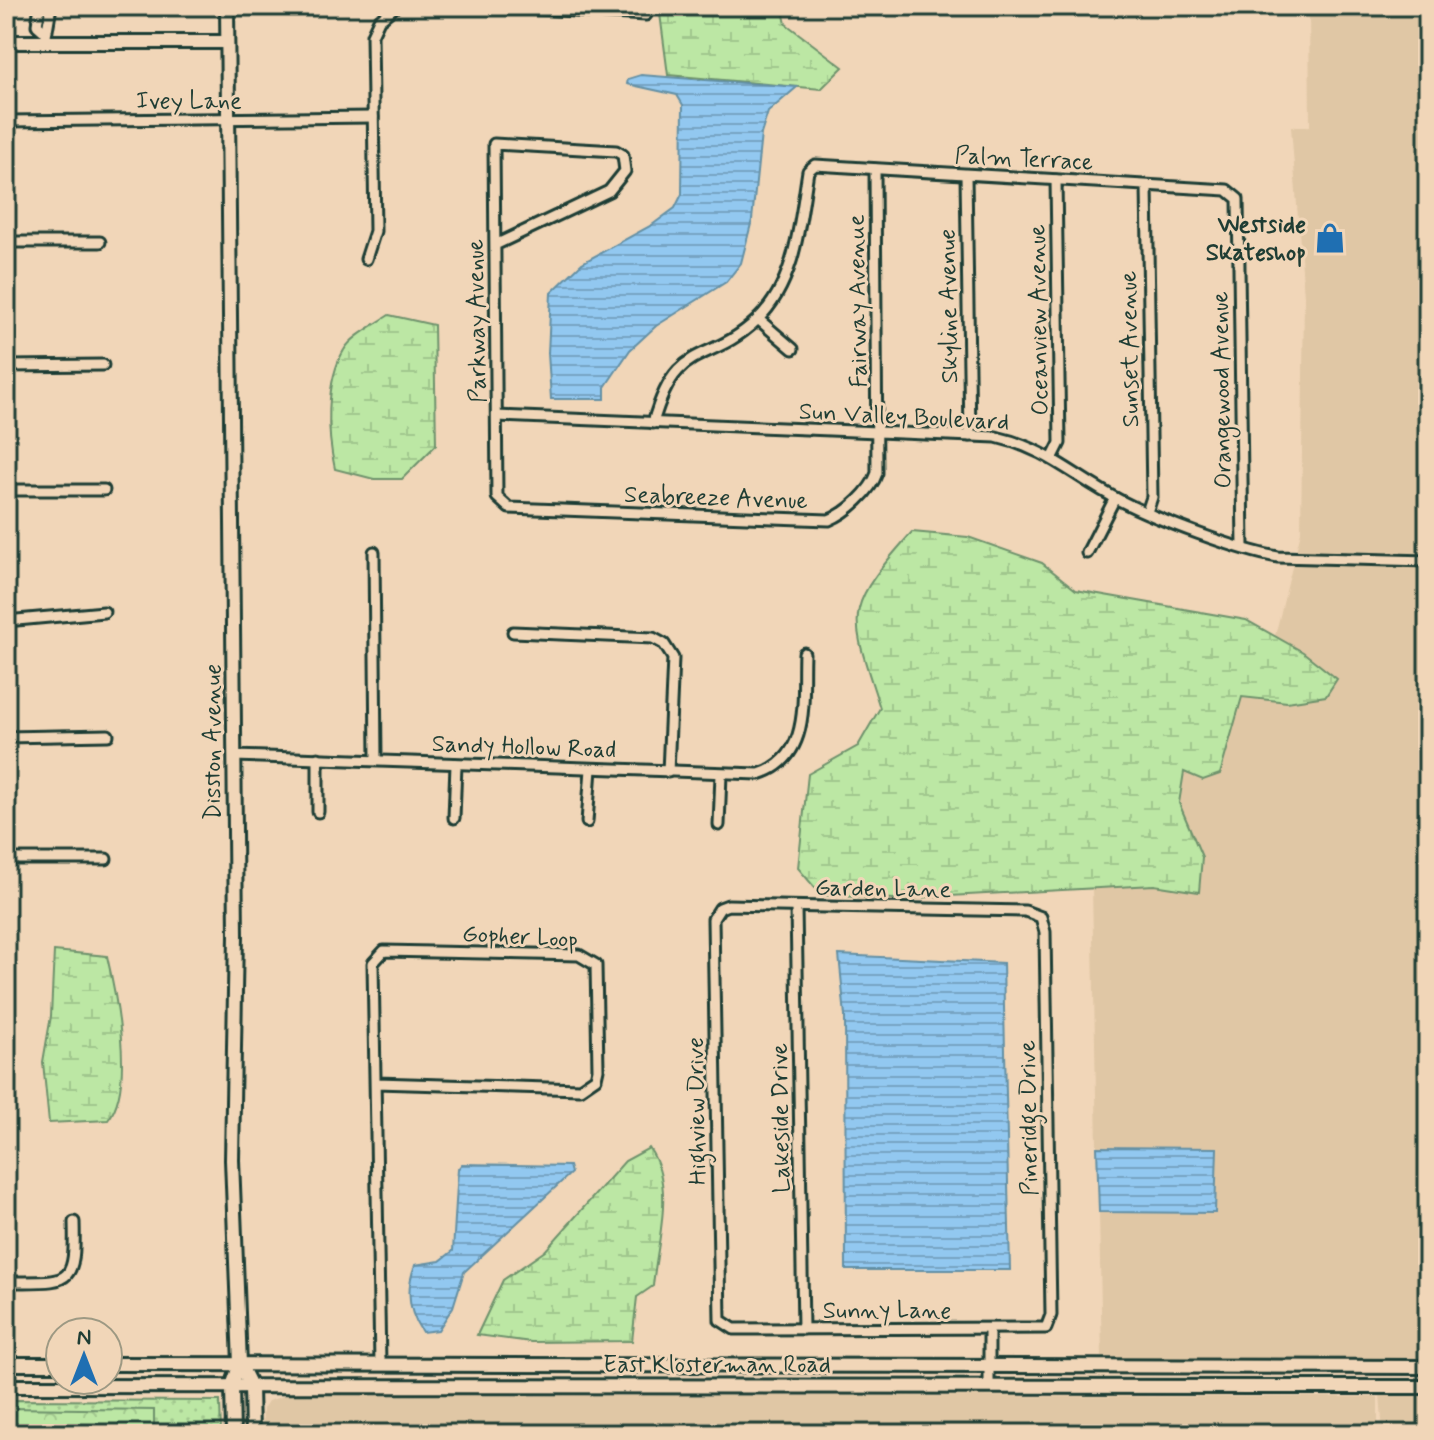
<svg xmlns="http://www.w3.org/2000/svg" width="1434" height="1440" viewBox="0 0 1434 1440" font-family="Mynerve,sans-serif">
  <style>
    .built { fill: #e0c7a5 }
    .grass { fill: url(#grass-dots); stroke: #6e926c; stroke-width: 2 }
    .forest { fill: url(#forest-crowns); stroke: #6e926c; stroke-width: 2 }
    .wetland { fill: url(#wetland-marsh); stroke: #6e926c; stroke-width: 2 }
    .water { fill: url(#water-rules); stroke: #6490a5; stroke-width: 2 }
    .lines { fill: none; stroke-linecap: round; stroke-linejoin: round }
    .street-casing { stroke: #1f3d34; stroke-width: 15 }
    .secondary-casing { stroke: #1f3d34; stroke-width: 18 }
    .street { stroke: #f1d6b8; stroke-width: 9 }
    .secondary { stroke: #f1d6b8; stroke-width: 12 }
    .labels { text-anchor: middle; stroke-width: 6; stroke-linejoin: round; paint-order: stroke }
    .street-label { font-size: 24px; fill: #1f3d34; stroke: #f1d6b8 }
    .poi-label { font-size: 24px; font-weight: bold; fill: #1f3d34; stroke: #f1d6b8; text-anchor: end }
  </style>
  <defs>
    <pattern id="grass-dots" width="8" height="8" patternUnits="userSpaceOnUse" patternTransform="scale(2)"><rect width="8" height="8" fill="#bce7a4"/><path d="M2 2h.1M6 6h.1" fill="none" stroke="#a1c78e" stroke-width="1.8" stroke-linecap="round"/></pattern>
    <pattern id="forest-crowns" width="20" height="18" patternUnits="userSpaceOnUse" patternTransform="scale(2)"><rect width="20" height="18" fill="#bce7a4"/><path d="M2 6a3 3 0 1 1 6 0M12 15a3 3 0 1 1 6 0" fill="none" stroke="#a1c78e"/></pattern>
    <pattern id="wetland-marsh" width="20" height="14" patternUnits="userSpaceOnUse" patternTransform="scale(2)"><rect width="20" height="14" fill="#bce7a4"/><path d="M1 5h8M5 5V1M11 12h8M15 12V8" fill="none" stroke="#a1c78e"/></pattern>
    <pattern id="water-rules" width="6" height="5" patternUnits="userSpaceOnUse" patternTransform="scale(2)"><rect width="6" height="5" fill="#92c8f0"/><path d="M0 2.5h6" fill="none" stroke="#77a4c3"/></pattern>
  </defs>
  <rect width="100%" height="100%" fill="#f1d6b8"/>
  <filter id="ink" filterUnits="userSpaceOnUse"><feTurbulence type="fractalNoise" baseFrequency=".0125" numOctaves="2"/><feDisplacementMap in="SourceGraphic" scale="16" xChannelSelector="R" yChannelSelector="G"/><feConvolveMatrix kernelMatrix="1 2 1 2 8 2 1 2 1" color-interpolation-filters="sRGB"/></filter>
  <g filter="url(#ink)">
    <!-- built -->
    <g class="built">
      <path d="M1309 6H1428V555L1296 551 1301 532 1304 296 1291 127 1310 126Z"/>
      <path d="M1293 563 1428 567V1361L1102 1359 1099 1212 1215 1213 1216 1148 1097 1147 1092 887 1154 885 1199 891 1202 857 1179 803 1184 772 1220 774 1242 697 1287 702 1303 652 1275 636Z"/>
      <path d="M1380 1393H1428V1434H1383Z"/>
      <path d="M287 1395 1378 1397V1434H262L263 1409 268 1401Z"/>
    </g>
    <!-- grass -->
    <path class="grass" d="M6 1400 220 1401 221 1434H6Z"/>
    <!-- forest -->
    <path class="forest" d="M6 1408 154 1410V1434H12L6 1428Z"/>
    <!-- wetland -->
    <g class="wetland">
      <path d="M659 6H782L786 24 843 67 821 89 668 75Z"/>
      <path d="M389 315 434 325 436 445 402 479H374L335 469C327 434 325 382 344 350 351 337 376 324 389 315Z"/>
      <path d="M912 532 968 537 1042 563 1076 590 1246 620 1303 652 1337 679 1326 696 1287 702 1242 697 1220 774 1203 780 1184 772 1179 803 1202 857 1199 892 1154 885 894 899 821 895 798 868 808 774 858 746 880 708C849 611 842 611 912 532Z"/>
      <path d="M54 951 107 956C116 995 135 1086 108 1120L49 1123 43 1062 51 1016Z"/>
      <path d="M649 1148C676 1187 657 1241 653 1286L637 1297 632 1341 531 1342 477 1335 503 1280 545 1251 625 1161Z"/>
    </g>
    <!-- water -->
    <g class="water">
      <path d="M641 75 797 87 768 112 761 134 752 220 741 263 726 282 656 326 630 350 605 387V399H551L548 353 551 293 582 263 652 225 675 208 682 194 683 105 677 95 627 84 628 79Z"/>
      <path d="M839 955 1003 963 1010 1270H846L845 1016Z"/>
      <path d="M1097 1147 1217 1148 1215 1213 1099 1212Z"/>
      <path d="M462 1164 569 1166 571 1173 464 1272 453 1307 438 1330 422 1332C408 1311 406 1288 415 1265L440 1261 453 1251 458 1169Z"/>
    </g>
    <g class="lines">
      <!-- street casing -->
      <g class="street-casing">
        <g id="street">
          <path d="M40 6 37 25 45 32"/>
          <path d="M484 6 646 15"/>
          <path d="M45 42 50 13 47 6"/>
          <path d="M6 121 373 117"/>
          <path d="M966 175 970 436"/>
          <path d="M1147 186 1152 497 1147 512"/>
          <path d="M6 242H100"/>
          <path d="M495 245 609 191 625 171 623 155 616 151 494 144 497 497 509 508 829 520C847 513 871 491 877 473L875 169"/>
          <path d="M366 259 375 231 372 35 379 20 396 6"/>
          <path d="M758 319 793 349"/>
          <path d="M6 366 103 365"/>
          <path d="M497 416 996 437C1049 449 1075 478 1121 501 1156 519 1240 551 1278 557L1428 561"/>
          <path d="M653 423C677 338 707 367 757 320 796 283 800 221 808 171L815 165 1227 190 1238 199 1243 547"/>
          <path d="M1053 457 1060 443 1056 180"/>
          <path d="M6 490H104"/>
          <path d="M374 552 376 759"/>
          <path d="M1087 553 1115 498"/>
          <path d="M6 621 104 612"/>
          <path d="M513 632 653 638 664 644 673 658 668 772"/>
          <path d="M6 737 108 735"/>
          <path d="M234 756 759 774C812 758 802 698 804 653"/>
          <path d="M318 812V758"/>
          <path d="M454 818 456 764"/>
          <path d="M587 822 591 769"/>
          <path d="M719 825 721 774"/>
          <path d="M6 859H106"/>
          <path d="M728 905 1025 911 1041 917 1045 932 1051 1315 1046 1328 734 1329 720 1320 713 919 720 908Z"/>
          <path d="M796 907 803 1329"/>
          <path d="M376 1083 580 1089 596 1078 598 1069 596 965 579 955 384 951 373 963 380 1364"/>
          <path d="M6 1282C68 1281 76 1289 74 1222"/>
          <path d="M989 1331V1385"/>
        </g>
      </g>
      <!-- secondary casing -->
      <g class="secondary-casing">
        <g id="secondary">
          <path d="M227 6 236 935 232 1160 240 1364 232 1386 233 1434"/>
          <path d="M6 42H227"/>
          <path d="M6 1364H60"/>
          <path d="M108 1364 1428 1367"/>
          <path d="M240 1364 251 1386 252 1434"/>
          <path d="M6 1386 1428 1387"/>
        </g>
      </g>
      <!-- street -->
      <use href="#street" class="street"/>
      <!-- secondary -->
      <use href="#secondary" class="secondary"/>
    </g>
  </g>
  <!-- icons -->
  <defs>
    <g id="shop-bare" transform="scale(2.4)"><path d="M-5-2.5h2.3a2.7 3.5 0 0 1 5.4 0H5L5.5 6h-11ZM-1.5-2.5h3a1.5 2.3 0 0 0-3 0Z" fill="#1f6fb2" stroke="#f1d6b8" stroke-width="2.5" paint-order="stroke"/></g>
  </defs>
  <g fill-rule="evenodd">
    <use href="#shop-bare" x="1330" y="238"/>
  </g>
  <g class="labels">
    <!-- street labels -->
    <g class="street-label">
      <text x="189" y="108">Ivey Lane</text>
      <text transform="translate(1024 158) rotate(3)" y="8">Palm Terrace</text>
      <text transform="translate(857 301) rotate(-91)" y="8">Fairway Avenue</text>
      <text transform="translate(948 306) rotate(-91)" y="8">Skyline Avenue</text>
      <text transform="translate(1038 320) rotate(-91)" y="8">Oceanview Avenue</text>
      <text transform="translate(476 321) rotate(-91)" y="8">Parkway Avenue</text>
      <text transform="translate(1129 349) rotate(-91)" y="8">Sunset Avenue</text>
      <text transform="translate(1221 390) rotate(-91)" y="8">Orangewood Avenue</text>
      <text transform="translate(904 416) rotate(3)" y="8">Sun Valley Boulevard</text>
      <text transform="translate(716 497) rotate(2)" y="8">Seabreeze Avenue</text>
      <text transform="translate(212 742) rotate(-90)" y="8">Disston Avenue</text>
      <text transform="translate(524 746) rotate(2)" y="8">Sandy Hollow Road</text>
      <text transform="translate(883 888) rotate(1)" y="8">Garden Lane</text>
      <text transform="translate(520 936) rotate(3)" y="8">Gopher Loop</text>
      <text transform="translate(696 1111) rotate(-91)" y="8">Highview Drive</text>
      <text transform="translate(780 1118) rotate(-91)" y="8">Lakeside Drive</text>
      <text transform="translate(1028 1118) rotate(-91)" y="8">Pineridge Drive</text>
      <text x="887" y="1318">Sunny Lane</text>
      <text x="717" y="1372">East Klosterman Road</text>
    </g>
    <!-- poi labels -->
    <g class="poi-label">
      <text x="1306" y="232">Westside<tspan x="1306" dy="28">Skateshop</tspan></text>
    </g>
  </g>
  <!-- margin -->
  <rect width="1434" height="1440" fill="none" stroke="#f1d6b8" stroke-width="32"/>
  <rect x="16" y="16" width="1402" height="1408" fill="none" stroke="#1f3d34" stroke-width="3" filter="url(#ink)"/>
  <!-- north arrow -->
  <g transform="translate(84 1356)"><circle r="38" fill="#f1d6b8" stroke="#9d9983" stroke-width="2"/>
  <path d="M0-6L14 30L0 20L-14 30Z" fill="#1f6fb2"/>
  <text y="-12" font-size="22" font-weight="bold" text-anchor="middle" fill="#1f3d34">N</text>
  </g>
</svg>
